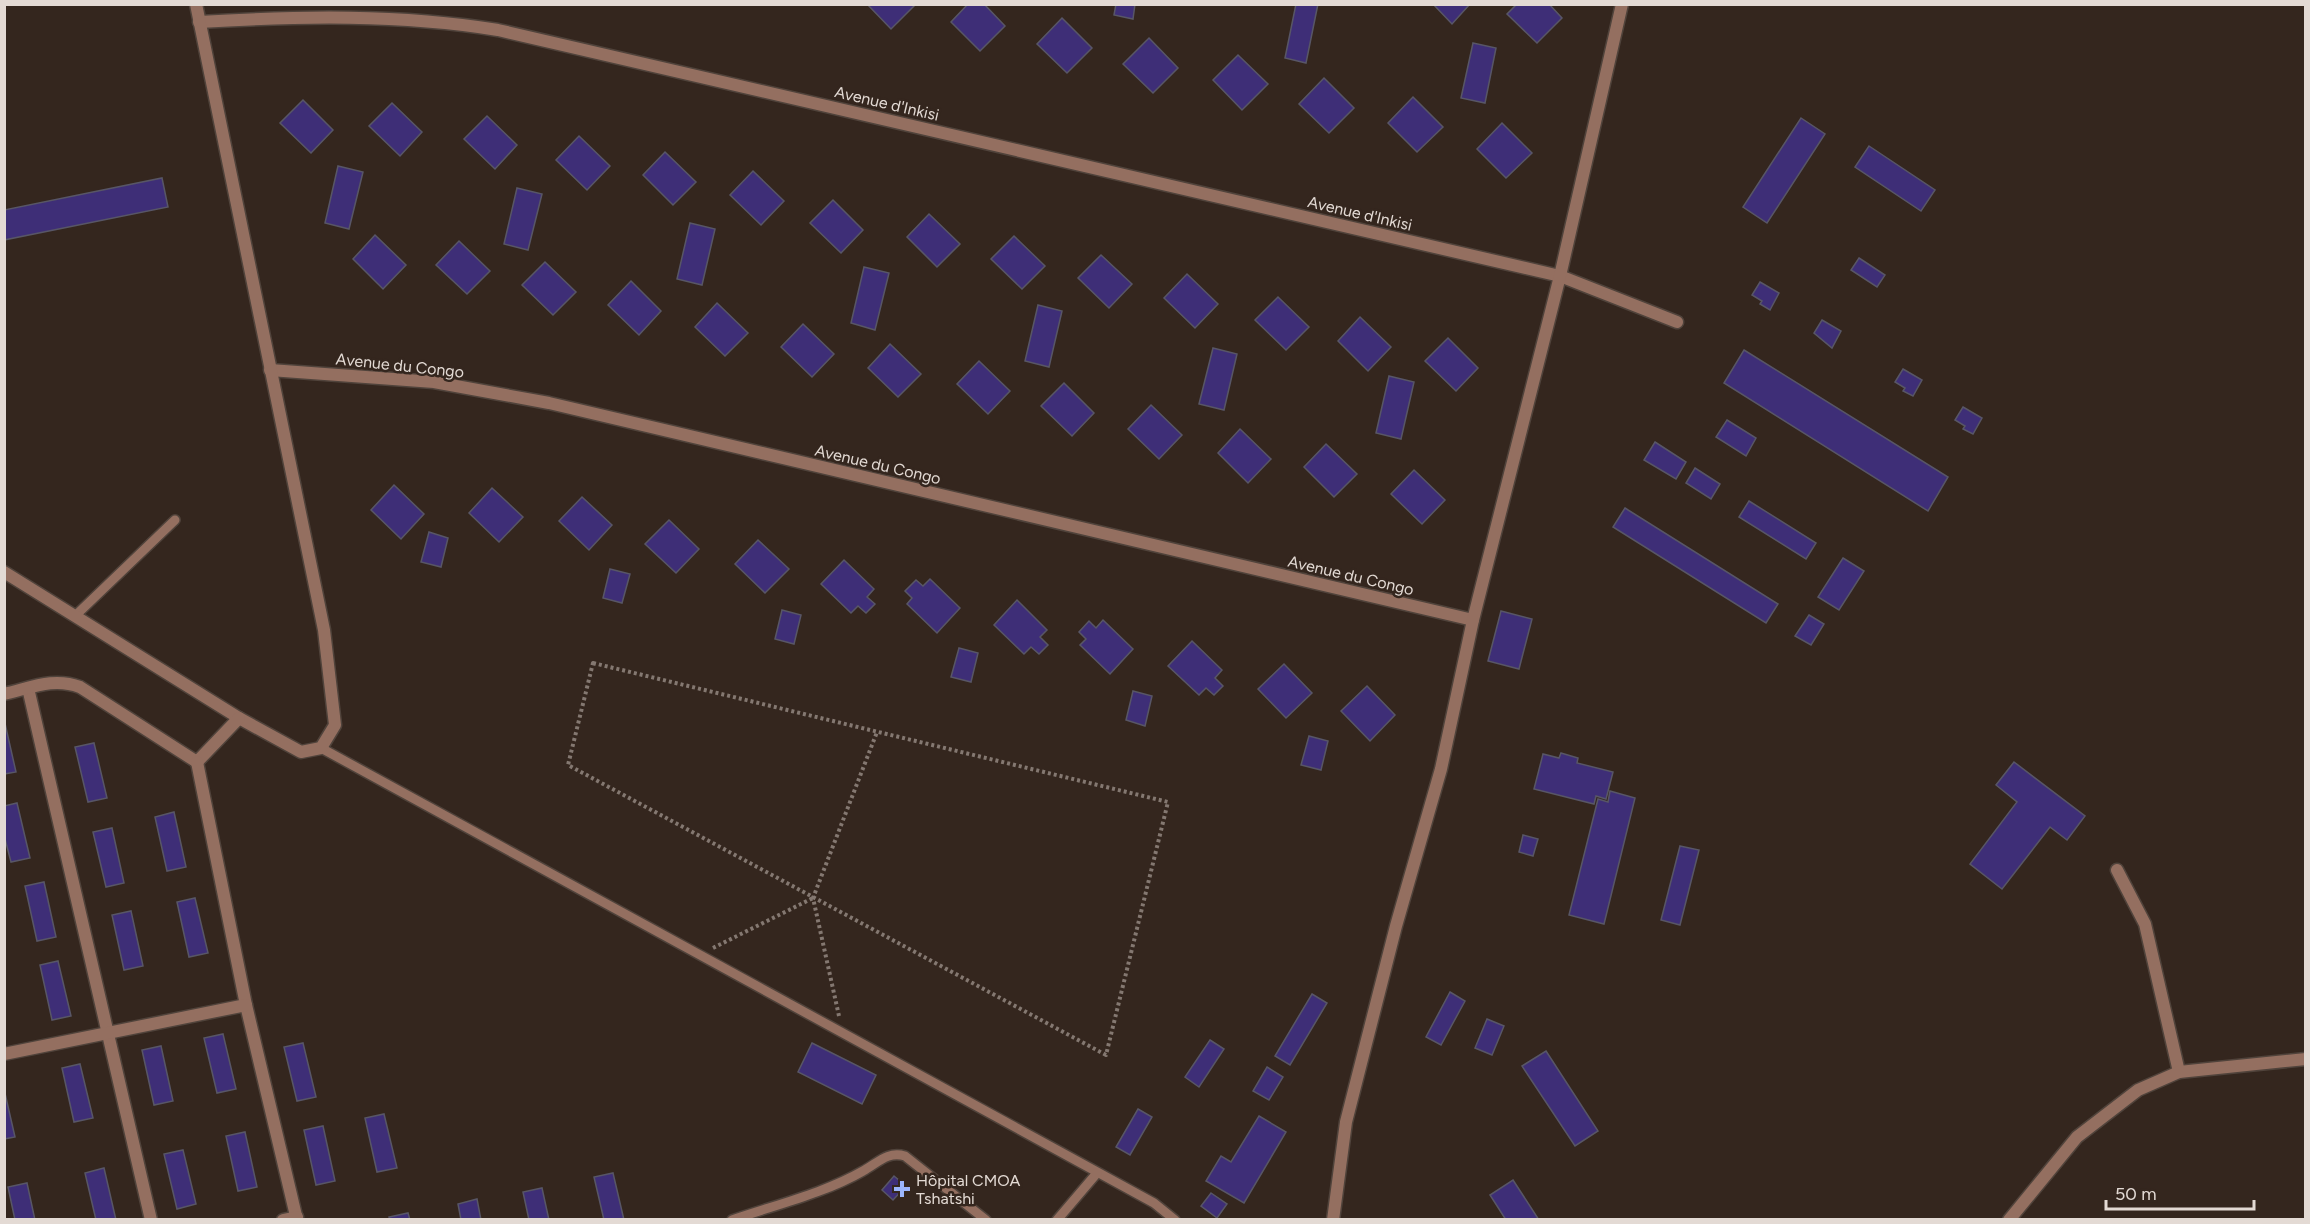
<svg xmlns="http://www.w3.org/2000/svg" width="2310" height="1224" viewBox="0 0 2310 1224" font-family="Figtree,sans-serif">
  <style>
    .building { fill: #3e2e77; stroke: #585666; stroke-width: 1.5 }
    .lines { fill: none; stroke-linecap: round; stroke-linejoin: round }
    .service-casing { stroke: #50433b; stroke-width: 12 }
    .minor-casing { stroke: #50433b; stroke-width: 15 }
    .path { stroke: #847871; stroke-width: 4; stroke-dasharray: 3 3; stroke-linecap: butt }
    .service { stroke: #946f60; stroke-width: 9 }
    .minor { stroke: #946f60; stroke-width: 12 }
    .poi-dot { fill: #9bb5fd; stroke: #34261e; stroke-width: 2 }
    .labels { text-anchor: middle; stroke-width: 5; stroke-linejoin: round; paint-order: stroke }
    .street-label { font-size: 16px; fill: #e3dad4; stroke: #34261e }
    .poi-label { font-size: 16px; fill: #e3dad4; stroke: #34261e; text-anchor: start }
  </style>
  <rect width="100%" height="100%" fill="#34261e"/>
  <!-- building -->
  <g class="building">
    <path d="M867 4H916L891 29Z"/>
    <path d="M968 4H984L1005 26 980 51 951 22Z"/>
    <path d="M1116 4H1135L1133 19 1114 15Z"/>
    <path d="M1296 4H1318L1306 63 1285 58Z"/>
    <path d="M1433 4H1470L1452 24Z"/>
    <path d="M1517 4H1549L1562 18 1537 43 1507 14Z"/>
    <path d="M1062 18 1092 48 1067 73 1037 44Z"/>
    <path d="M1149 38 1178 68 1153 93 1123 64Z"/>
    <path d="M1473 43 1496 48 1485 103 1461 98Z"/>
    <path d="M1238 55 1268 84 1242 110 1213 80Z"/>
    <path d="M1324 78 1354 108 1329 133 1299 104Z"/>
    <path d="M1413 97 1443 127 1417 152 1388 123Z"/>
    <path d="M303 100 333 130 311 153 280 123Z"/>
    <path d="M392 103 422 132 400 156 369 126Z"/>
    <path d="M487 116 517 145 495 169 464 139Z"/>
    <path d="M1801 118 1825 134 1767 223 1743 207Z"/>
    <path d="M1502 123 1532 153 1506 178 1477 149Z"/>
    <path d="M579 136 610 166 587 190 556 160Z"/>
    <path d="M1869 146 1935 190 1921 211 1855 167Z"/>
    <path d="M665 152 696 182 673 205 643 175Z"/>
    <path d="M338 166 363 172 349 229 325 223Z"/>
    <path d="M753 171 784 201 761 225 730 195Z"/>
    <path d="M162 178 168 207 4 240V210Z"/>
    <path d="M517 188 542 194 528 250 504 244Z"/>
    <path d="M833 200 863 230 841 253 810 223Z"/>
    <path d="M929 214 960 244 937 267 907 237Z"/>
    <path d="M690 223 715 229 702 285 677 279Z"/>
    <path d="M375 235 406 265 383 289 353 259Z"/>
    <path d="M1014 236 1045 266 1022 289 991 259Z"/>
    <path d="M459 241 490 271 467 294 436 265Z"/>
    <path d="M1101 255 1132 284 1109 308 1078 278Z"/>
    <path d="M1859 258 1885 275 1877 287 1851 270Z"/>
    <path d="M545 262 576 292 553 315 522 285Z"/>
    <path d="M864 267 889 273 875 330 851 323Z"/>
    <path d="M1187 274 1218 304 1195 328 1164 298Z"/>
    <path d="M631 281 661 311 639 335 608 305Z"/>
    <path d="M1760 282 1779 293 1770 310 1760 304 1762 301 1752 295Z"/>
    <path d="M1278 297 1309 327 1286 350 1255 320Z"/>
    <path d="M717 303 748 333 725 356 695 327Z"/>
    <path d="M1038 305 1062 311 1049 367 1025 361Z"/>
    <path d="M1360 317 1391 347 1368 371 1338 341Z"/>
    <path d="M1822 320 1841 331 1832 348 1814 333Z"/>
    <path d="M803 324 834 354 812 377 781 347Z"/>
    <path d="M1448 338 1478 368 1456 391 1425 361Z"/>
    <path d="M890 344 921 374 898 397 868 368Z"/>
    <path d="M1213 348 1237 354 1224 410 1199 404Z"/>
    <path d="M1744 350 1948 477 1928 511 1724 383Z"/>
    <path d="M979 361 1010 391 988 414 957 384Z"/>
    <path d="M1903 369 1922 380 1913 396 1903 391 1905 388 1895 382Z"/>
    <path d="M1389 376 1414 382 1401 439 1376 433Z"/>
    <path d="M1064 383 1094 413 1072 436 1041 406Z"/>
    <path d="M1151 405 1182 435 1159 459 1128 429Z"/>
    <path d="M1963 407 1982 418 1973 434 1963 429 1965 426 1955 420Z"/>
    <path d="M1727 420 1756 438 1746 456 1716 437Z"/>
    <path d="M1240 429 1271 459 1248 483 1218 453Z"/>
    <path d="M1655 442 1686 462 1676 479 1644 460Z"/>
    <path d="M1326 444 1357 474 1334 497 1304 467Z"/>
    <path d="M1695 468 1720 484 1711 499 1686 483Z"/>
    <path d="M1414 470 1445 500 1422 524 1391 494Z"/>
    <path d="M394 485 424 514 401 539 371 510Z"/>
    <path d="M492 488 523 517 499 542 469 513Z"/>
    <path d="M582 497 612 525 589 550 559 521Z"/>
    <path d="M1749 501 1816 543 1806 559 1739 517Z"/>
    <path d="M1625 508 1778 604 1766 623 1613 527Z"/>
    <path d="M669 520 699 549 676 573 645 544Z"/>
    <path d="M429 532 448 538 441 567 421 562Z"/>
    <path d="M758 540 789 569 765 593 735 564Z"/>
    <path d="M1843 558 1864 571 1839 610 1818 597Z"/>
    <path d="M844 560 874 589 867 597 875 604 866 613 858 606 851 613 821 584Z"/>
    <path d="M610 569 630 574 622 603 603 598Z"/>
    <path d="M930 579 960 608 937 633 907 604 912 598 905 591 916 580 923 586Z"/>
    <path d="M1017 600 1047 630 1040 637 1048 645 1039 654 1031 647 1024 654 994 625Z"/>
    <path d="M782 610 801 615 794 644 775 639Z"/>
    <path d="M1501 611 1532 619 1519 669 1488 661Z"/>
    <path d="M1809 615 1824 624 1811 645 1795 636Z"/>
    <path d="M1103 620 1133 649 1110 674 1080 645 1086 639 1079 632 1089 621 1096 628Z"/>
    <path d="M1192 641 1222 670 1215 678 1223 686 1214 695 1206 688 1199 695 1168 666Z"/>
    <path d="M959 648 978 653 971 682 951 677Z"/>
    <path d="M1284 664 1312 693 1286 718 1258 689Z"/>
    <path d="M1367 686 1395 715 1370 741 1341 711Z"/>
    <path d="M1133 691 1152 696 1145 726 1126 720Z"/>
    <path d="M4 719 16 772 4 774Z"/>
    <path d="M1309 736 1328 741 1321 770 1301 765Z"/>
    <path d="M94 743 107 798 88 802 75 747Z"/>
    <path d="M1561 753 1578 758 1577 763 1613 772 1606 799 1596 796 1594 804 1534 789 1543 754 1559 758Z"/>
    <path d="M2014 762 2085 816 2067 840 2050 827 2002 889 1970 864 2017 802 1996 785Z"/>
    <path d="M1610 791 1635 798 1604 924 1569 915 1598 799 1608 802Z"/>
    <path d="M17 803 30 858 11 862 4 835V806Z"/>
    <path d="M174 812 186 867 167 871 155 817Z"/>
    <path d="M112 828 124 883 106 887 93 832Z"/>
    <path d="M1523 835 1538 839 1533 856 1519 852Z"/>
    <path d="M1680 846 1699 850 1680 925 1661 920Z"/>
    <path d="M44 882 56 937 37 941 25 886Z"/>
    <path d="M195 898 208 953 189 957 177 902Z"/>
    <path d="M131 911 143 966 124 970 112 915Z"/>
    <path d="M58 961 71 1016 52 1020 40 965Z"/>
    <path d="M1450 992 1465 1001 1441 1045 1426 1037Z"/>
    <path d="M1312 994 1327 1003 1290 1065 1275 1056Z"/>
    <path d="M1487 1019 1504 1026 1492 1055 1475 1048Z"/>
    <path d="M223 1034 236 1089 217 1093 204 1038Z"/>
    <path d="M1210 1040 1224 1049 1199 1087 1185 1077Z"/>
    <path d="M303 1043 316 1097 297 1101 284 1047Z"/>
    <path d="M812 1043 876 1075 862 1104 798 1072Z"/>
    <path d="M161 1046 173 1101 154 1105 142 1050Z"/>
    <path d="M1546 1051 1598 1131 1575 1146 1522 1066Z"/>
    <path d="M80 1064 93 1118 74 1122 62 1068Z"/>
    <path d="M1267 1067 1283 1077 1269 1100 1253 1091Z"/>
    <path d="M4 1089 15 1137 4 1139Z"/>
    <path d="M1138 1109 1152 1117 1130 1155 1116 1147Z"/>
    <path d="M384 1114 397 1168 377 1172 365 1118Z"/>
    <path d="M1259 1116 1286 1132 1244 1203 1206 1181 1221 1156 1231 1162Z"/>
    <path d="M323 1126 335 1181 316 1185 304 1130Z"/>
    <path d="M245 1132 257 1187 238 1191 226 1136Z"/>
    <path d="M183 1150 196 1204 177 1209 164 1154Z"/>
    <path d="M104 1168 116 1220H96L85 1173Z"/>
    <path d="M613 1173 624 1220H604L594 1177Z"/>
    <path d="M894 1176 906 1186 893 1200 882 1190Z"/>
    <path d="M1513 1180 1539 1220H1506L1490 1195Z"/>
    <path d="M27 1183 35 1220H15L8 1187Z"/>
    <path d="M542 1188 549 1220H529L523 1192Z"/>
    <path d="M1211 1193 1227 1204 1217 1218 1201 1206Z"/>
    <path d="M477 1199 481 1220H461L458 1204Z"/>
    <path d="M408 1213 410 1220H390L389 1217Z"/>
  </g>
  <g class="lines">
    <!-- service casing -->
    <g class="service-casing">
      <g id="service">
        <path d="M75 616 175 520"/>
        <path d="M321 748 1154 1203 1175 1220"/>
        <path d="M732 1220C775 1205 825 1193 863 1171 878 1163 887 1151 905 1156L986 1220"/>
        <path d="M1057 1220 1097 1173"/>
      </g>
    </g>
    <!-- minor casing -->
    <g class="minor-casing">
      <g id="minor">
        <path d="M199 22C299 16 400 14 498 30L1560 276 1677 322"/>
        <path d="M270 370 434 382 549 403 1473 620"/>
        <path d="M4 572 239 718 301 752 321 748 335 725 324 630 196 4"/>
        <path d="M28 688 151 1220"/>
        <path d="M4 694C31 688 53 677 80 687L197 762 239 718"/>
        <path d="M197 762 246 1005 297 1220"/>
        <path d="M2117 870 2145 924 2179 1072"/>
        <path d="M4 1054 246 1005"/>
        <path d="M283 1220 297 1217"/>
        <path d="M1333 1220 1346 1122 1396 926 1441 769 1473 620 1560 276 1622 4"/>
        <path d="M2009 1220 2077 1137 2138 1090 2179 1072 2306 1059"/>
      </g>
    </g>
    <!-- path -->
    <g class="path">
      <path d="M593 663 1168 802 1106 1055 568 765Z"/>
      <path d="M713 948 813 898"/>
      <path d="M839 1016 813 898 877 732"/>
    </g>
    <!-- service -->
    <use href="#service" class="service"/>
    <!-- minor -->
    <use href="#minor" class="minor"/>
  </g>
  <!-- markers -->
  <path class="poi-dot" d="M899 1180h6v6h6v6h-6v6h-6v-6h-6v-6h6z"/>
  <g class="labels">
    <!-- street labels -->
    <g class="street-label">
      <text transform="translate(887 103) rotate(13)" y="6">Avenue d'Inkisi</text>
      <text transform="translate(1360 213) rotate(13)" y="6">Avenue d'Inkisi</text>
      <text transform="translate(400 365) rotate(6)" y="6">Avenue du Congo</text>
      <text transform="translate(878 464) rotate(13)" y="6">Avenue du Congo</text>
      <text transform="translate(1351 575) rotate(13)" y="6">Avenue du Congo</text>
    </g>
    <!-- poi labels -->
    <g class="poi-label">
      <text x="916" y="1186">Hôpital CMOA<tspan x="916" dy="18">Tshatshi</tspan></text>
    </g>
  </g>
  <!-- border -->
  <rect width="2310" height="1224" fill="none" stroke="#e3dad4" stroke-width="12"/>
  <!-- scale -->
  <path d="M2106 1200v9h148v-9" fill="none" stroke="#e3dad4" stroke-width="3"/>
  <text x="2115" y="1200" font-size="18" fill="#e3dad4" stroke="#34261e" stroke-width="4.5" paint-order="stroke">50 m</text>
</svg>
